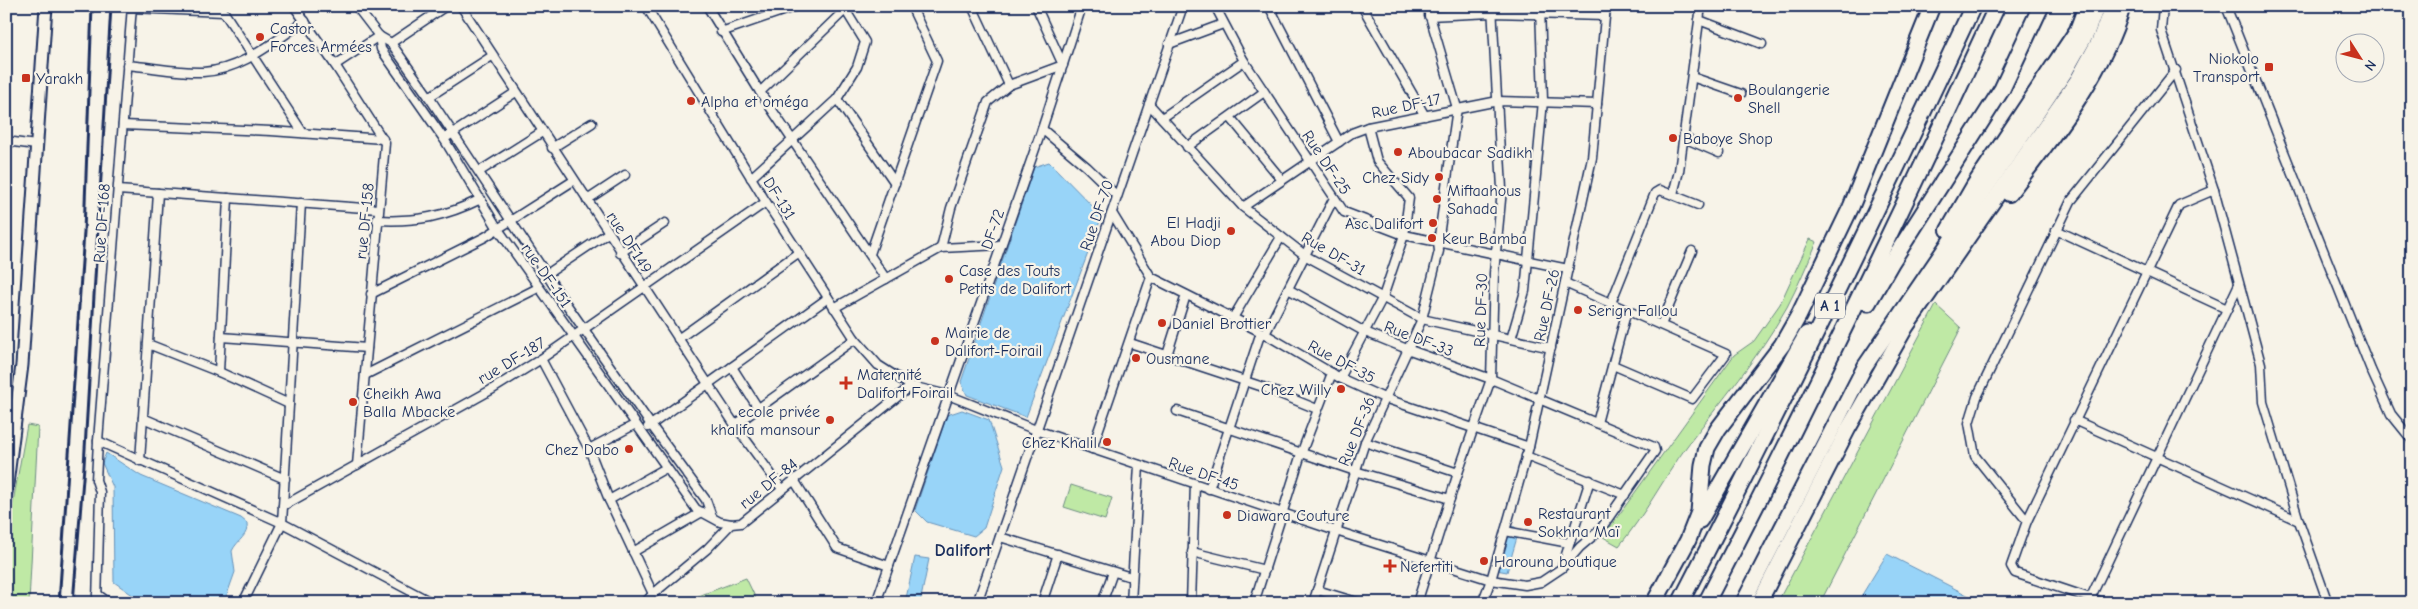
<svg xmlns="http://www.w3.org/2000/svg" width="2418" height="609" viewBox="0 0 2418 609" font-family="'Comic Neue',sans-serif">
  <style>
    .green { fill: #bfe9a5; stroke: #6d8c82 }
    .water { fill: #98d4f8; stroke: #6692ba }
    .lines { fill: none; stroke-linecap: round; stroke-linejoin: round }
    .minor-casing { stroke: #1b2f5e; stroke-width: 11 }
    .secondary-casing { stroke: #1b2f5e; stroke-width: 15 }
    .trunk-casing { stroke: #1b2f5e; stroke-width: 18 }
    .motorway-casing { stroke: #1b2f5e; stroke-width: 19 }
    .minor { stroke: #f7f3e8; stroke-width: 8 }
    .secondary { stroke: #f7f3e8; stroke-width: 11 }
    .trunk { stroke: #f7f3e8; stroke-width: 14 }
    .motorway { stroke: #f7f3e8; stroke-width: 15 }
    .rail { stroke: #1b2f5e; stroke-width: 3 }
    .poi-dot { fill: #c8321e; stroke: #f7f3e8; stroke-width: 2 }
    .labels { text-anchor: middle; stroke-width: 4.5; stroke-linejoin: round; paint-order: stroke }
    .shield { fill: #f7f3e8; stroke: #5d6a87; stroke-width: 1 }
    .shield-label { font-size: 15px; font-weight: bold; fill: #1b2f5e }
    .poi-label { font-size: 16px; fill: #1b2f5e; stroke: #f7f3e8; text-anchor: start }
    .street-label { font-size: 16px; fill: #1b2f5e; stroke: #f7f3e8 }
    .neighbourhood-label { font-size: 18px; font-weight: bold; fill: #1b2f5e; stroke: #f7f3e8 }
  </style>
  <rect width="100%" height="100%" fill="#f7f3e8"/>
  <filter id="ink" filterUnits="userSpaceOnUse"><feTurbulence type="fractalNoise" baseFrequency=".02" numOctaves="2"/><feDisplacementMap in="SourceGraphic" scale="10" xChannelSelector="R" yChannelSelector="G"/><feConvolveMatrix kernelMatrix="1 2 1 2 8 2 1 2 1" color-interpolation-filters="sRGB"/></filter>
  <g filter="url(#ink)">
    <!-- green -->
    <g class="green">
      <path d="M1810 239 1817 242C1807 264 1798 286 1787 307 1759 357 1721 401 1687 446 1663 479 1645 515 1619 546L1603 537 1734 355 1754 341 1780 304Z"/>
      <path d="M1936 305 1961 328 1820 603H1777Z"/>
      <path d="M27 425 38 427 29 603H6V541Z"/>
      <path d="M1071 485 1112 498 1105 520 1064 507Z"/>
      <path d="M746 578 758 603H680Z"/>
    </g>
    <!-- water -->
    <g class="water">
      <path d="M1049 162 1102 216 1026 417 967 395 961 382 1034 167Z"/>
      <path d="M962 410 989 420 1004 466 984 528 974 536 927 522 915 510 947 415Z"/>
      <path d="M106 453 141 476 241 518 247 523C249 536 237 540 232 551L235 572 224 603H144L114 582 113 487 102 463Z"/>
      <path d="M1508 526 1515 527 1518 534 1507 572 1496 570Z"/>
      <path d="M1887 554 1983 603H1857Z"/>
      <path d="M915 557 929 559 920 603H905Z"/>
    </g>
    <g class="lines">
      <!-- minor casing -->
      <g class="minor-casing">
        <g id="minor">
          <path d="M220 6 303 133"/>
          <path d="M294 6 335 65 385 143 357 465"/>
          <path d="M356 6 379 36 391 43 429 97 560 295 651 425 706 500 712 517"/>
          <path d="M461 6 735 425 782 489"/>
          <path d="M646 6 766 202 855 339 878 365 911 386 948 395 1036 430 1336 531 1491 580 1525 585 1541 582 1562 568 1580 547 1600 530 1655 451 1654 447 1491 379 1407 349 1365 332 1288 289"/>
          <path d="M707 6 760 92 886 279"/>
          <path d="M972 6 1009 85"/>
          <path d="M1215 6 1244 61 1344 212 1404 235 1568 269"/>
          <path d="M1269 6 1339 142"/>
          <path d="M1362 6 1425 116"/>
          <path d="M2163 6 2161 30 2214 190 2261 364 2263 402 2299 521 2328 603"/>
          <path d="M2226 6 2371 370 2391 414 2412 440"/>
          <path d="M132 8 223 12"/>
          <path d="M846 11 865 42 857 67 837 99 895 183"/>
          <path d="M1429 16 1492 13 1605 16"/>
          <path d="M1699 20 1762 44"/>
          <path d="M721 32 797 6"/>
          <path d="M379 36 381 49 444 139 498 229 696 509 720 522 731 524"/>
          <path d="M391 43 446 6"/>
          <path d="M1169 44 1223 24"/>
          <path d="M127 65C152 67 179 73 203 72 242 70 274 41 305 21"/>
          <path d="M335 65 379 36"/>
          <path d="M1692 77 1741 94"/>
          <path d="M760 92 849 6"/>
          <path d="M429 97 492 56"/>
          <path d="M1149 104 1243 207 1306 256 1422 319 1551 348"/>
          <path d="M1230 117 1282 180"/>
          <path d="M1162 118 1244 61"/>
          <path d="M123 125 271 131 383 139"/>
          <path d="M1042 129 1087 167 1117 196"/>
          <path d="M1684 138 1719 153"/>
          <path d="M444 139 516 92"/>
          <path d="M6 141 36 145"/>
          <path d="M1187 147 1264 92"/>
          <path d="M552 148 592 123"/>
          <path d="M480 171 542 132"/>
          <path d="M751 178 837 99"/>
          <path d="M118 190 378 209"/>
          <path d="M1673 194 1679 171 1701 6"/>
          <path d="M587 200 625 175"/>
          <path d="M1243 207 1352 133 1368 127 1498 101 1597 104"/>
          <path d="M1112 213 1151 277"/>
          <path d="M377 220C417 222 444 217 481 199"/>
          <path d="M2056 230 2227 309"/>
          <path d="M941 248 951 208 988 102 1009 85 1063 65 1036 6"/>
          <path d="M620 253 665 223"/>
          <path d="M870 254 937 61 911 6"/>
          <path d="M547 274 608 233"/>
          <path d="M1151 277 1265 334 1340 378 1384 398 1529 447"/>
          <path d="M1565 283 1726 354 1692 399 1613 365"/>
          <path d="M371 294 485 237 573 181"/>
          <path d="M1611 303 1655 193 1660 190 1698 205"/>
          <path d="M834 308 941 248 1001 245"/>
          <path d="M1233 318 1281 237"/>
          <path d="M1661 325 1692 251"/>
          <path d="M1265 334 1334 198"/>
          <path d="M221 337 367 348"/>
          <path d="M678 339 798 253"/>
          <path d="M1511 339 1525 291 1543 101 1540 6"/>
          <path d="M1130 343 1263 387 1317 409"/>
          <path d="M148 344 219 372 289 404"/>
          <path d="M1167 355 1186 295"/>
          <path d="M541 359 589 449 609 500 653 594"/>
          <path d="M732 367 758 408"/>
          <path d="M219 372 228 198"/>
          <path d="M365 375 538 288"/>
          <path d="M1340 378 1383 297 1404 235 1409 198 1377 161 1368 127"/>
          <path d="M1177 411 1355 471 1450 499"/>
          <path d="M143 418 285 479"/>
          <path d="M2074 420 2299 521"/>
          <path d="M1597 423 1627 310"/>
          <path d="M735 425 855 339"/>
          <path d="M648 427 828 298"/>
          <path d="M98 441 282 523 433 603"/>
          <path d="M1365 442 1458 473"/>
          <path d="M589 449 634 425"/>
          <path d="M1092 449 1151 277"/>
          <path d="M1526 456 1625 495"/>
          <path d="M140 461 158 193"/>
          <path d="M794 480 837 548 889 566"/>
          <path d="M1209 489 1261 332"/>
          <path d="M609 500 666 468"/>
          <path d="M283 506 491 390 541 359 766 202"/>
          <path d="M2027 521 1975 456 1969 423 1977 397 2071 201 2176 70"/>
          <path d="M1505 531 1569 543"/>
          <path d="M1000 537 1131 577"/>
          <path d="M633 552 702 512"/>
          <path d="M1192 552 1265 570"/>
          <path d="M1563 564 1590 480"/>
          <path d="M1317 590 1360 603"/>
          <path d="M97 594 109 603"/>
          <path d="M2090 599 2238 286"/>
          <path d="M97 603 100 492 96 480 98 441 132 6"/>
          <path d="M243 603 282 523 301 203"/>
          <path d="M645 603 653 594 707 549 731 524 741 523 911 386"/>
          <path d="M876 603 1042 129 1082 6"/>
          <path d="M977 603 1183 6"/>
          <path d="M1042 603 1058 554"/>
          <path d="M1102 603 1113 572"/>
          <path d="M1131 603 1139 465"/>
          <path d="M1191 603 1195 484"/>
          <path d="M1254 603 1301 454 1332 373"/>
          <path d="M1313 603 1365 442 1422 319 1439 251 1438 243 1457 108 1427 6"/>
          <path d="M1417 603 1458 473 1491 379 1494 273 1502 189 1492 6"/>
          <path d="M1482 603 1491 580 1529 447 1592 158 1606 6"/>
          <path d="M2105 603 2015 573 2011 566 2027 521 2179 205 2214 190"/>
        </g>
      </g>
      <!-- secondary casing -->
      <g class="secondary-casing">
        <path id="secondary" d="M6 492 22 365 46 6"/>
      </g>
      <!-- trunk casing -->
      <g class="trunk-casing">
        <g id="trunk">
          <path d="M2009 194C2053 136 2102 77 2123 6"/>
          <path d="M1948 230 1974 185 2077 30 2086 6"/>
          <path d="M1743 603 1865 366 2065 72 2086 35 2097 6"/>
          <path d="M1759 603 1848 429 1906 327 2078 79 2099 41 2112 6"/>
        </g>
      </g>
      <!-- motorway casing -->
      <g class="motorway-casing">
        <g id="motorway">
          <path d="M1868 303 1891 263 2002 89 2041 6"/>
          <path d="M1700 520 1807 334"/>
          <path d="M1654 603 1688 540 1699 512 1703 465 1707 448 1718 429 1782 345 1799 315 1851 207 1932 6"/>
          <path d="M1680 603C1782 406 1879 207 1973 6"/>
          <path d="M1706 603C1808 406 1904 207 1997 6"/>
        </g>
      </g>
      <!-- minor -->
      <use href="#minor" class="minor"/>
      <!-- secondary -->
      <use href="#secondary" class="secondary"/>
      <!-- trunk -->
      <use href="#trunk" class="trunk"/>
      <!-- motorway -->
      <use href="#motorway" class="motorway"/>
      <!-- rail -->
      <g class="rail">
        <path d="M59 603 84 232 92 6"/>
        <path d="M73 603 84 466 111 6"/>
      </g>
    </g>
  </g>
  <!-- markers -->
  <g class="poi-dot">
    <circle cx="260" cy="37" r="5"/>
    <rect x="2264" y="62" width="10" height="10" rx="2.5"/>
    <rect x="21" y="73" width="10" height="10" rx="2.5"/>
    <circle cx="1738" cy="98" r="5"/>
    <circle cx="691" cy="101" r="5"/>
    <circle cx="1673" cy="138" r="5"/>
    <circle cx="1398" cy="152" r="5"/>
    <circle cx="1439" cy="177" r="5"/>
    <circle cx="1437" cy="199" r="5"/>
    <circle cx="1433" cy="223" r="5"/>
    <circle cx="1231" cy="231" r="5"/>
    <circle cx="1432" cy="238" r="5"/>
    <circle cx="949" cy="279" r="5"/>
    <circle cx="1578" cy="310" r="5"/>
    <circle cx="1162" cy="323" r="5"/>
    <circle cx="935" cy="341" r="5"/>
    <circle cx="1136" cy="358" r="5"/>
    <path d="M843.5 375.5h5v5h5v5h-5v5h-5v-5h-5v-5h5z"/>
    <circle cx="1341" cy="389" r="5"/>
    <circle cx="353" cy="402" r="5"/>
    <circle cx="830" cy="420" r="5"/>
    <circle cx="1107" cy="442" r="5"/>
    <circle cx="629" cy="449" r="5"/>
    <circle cx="1227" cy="515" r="5"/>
    <circle cx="1528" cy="522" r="5"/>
    <circle cx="1484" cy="561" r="5"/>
    <path d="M1387.5 558.5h5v5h5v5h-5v5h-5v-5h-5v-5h5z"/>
  </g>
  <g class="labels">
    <!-- shield labels -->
    <rect class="shield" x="1815" y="293.5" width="30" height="25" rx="4"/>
    <g class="shield-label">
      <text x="1830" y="311">A 1</text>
    </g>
    <!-- poi labels -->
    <g class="poi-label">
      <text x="270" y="34">Castor<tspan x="270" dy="18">Forces Armées</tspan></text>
      <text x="2259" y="64" text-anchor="end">Niokolo<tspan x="2259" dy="18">Transport</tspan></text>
      <text x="36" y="84">Yarakh</text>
      <text x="1748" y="95">Boulangerie<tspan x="1748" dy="18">Shell</tspan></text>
      <text x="701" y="107">Alpha et oméga</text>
      <text x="1683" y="144">Baboye Shop</text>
      <text x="1408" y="158">Aboubacar Sadikh</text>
      <text x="1429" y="183" text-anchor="end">Chez Sidy</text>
      <text x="1447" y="196">Miftaahous<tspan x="1447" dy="18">Sahada</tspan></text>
      <text x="1221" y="228" text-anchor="end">El Hadji<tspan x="1221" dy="18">Abou Diop</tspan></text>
      <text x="1423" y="229" text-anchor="end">Asc Dalifort</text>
      <text x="1442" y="244">Keur Bamba</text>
      <text x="959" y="276">Case des Touts<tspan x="959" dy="18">Petits de Dalifort</tspan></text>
      <text x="1588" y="316">Serign Fallou</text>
      <text x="1172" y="329">Daniel Brottier</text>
      <text x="945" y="338">Mairie de<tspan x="945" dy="18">Dalifort-Foirail</tspan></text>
      <text x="1146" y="364">Ousmane</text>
      <text x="857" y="380">Maternité<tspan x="857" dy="18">Dalifort Foirail</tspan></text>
      <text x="1331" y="395" text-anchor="end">Chez Willy</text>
      <text x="363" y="399">Cheikh Awa<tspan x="363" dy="18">Balla Mbacke</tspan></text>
      <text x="820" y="417" text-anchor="end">ecole privée<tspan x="820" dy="18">khalifa mansour</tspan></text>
      <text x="1097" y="448" text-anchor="end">Chez Khalil</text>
      <text x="619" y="455" text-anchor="end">Chez Dabo</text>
      <text x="1538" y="519">Restaurant<tspan x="1538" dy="18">Sokhna Maï</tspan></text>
      <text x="1237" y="521">Diawara Couture</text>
      <text x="1494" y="567">Harouna boutique</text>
      <text x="1400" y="572">Nefertiti</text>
    </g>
    <!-- street labels -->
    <g class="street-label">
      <text transform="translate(1406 105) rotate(-12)" y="6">Rue DF-17</text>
      <text transform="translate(1327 162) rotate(56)" y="6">Rue DF-25</text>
      <text transform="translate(780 198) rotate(58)" y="6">DF-131</text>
      <text transform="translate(1096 215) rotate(-71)" y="6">Rue DF-70</text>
      <text transform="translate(364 221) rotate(-84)" y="6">rue DF-158</text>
      <text transform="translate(101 223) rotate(-86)" y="6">Rue DF-168</text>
      <text transform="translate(992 229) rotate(-71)" y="6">DF-72</text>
      <text transform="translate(630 242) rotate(57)" y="6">rue DF149</text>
      <text transform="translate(1334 253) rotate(30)" y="6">Rue DF-31</text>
      <text transform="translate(547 275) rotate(55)" y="6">rue DF-151</text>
      <text transform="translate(1546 305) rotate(-78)" y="6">Rue DF-26</text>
      <text transform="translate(1480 310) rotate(-88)" y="6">Rue DF-30</text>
      <text transform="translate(1419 338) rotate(21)" y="6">Rue DF-33</text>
      <text transform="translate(511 360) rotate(-31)" y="6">rue DF-187</text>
      <text transform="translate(1342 361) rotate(28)" y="6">Rue DF-35</text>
      <text transform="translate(1356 431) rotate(-68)" y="6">Rue DF-36</text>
      <text transform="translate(1204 473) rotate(19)" y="6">Rue DF-45</text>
      <text transform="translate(768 483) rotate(-39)" y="6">rue DF-84</text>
    </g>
    <!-- neighbourhood labels -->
    <g class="neighbourhood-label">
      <text x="963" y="556">Dalifort</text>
    </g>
  </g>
  <!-- margin -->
  <rect width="2418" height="609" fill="none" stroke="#f7f3e8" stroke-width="25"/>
  <rect x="12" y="12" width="2393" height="584" fill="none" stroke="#1b2f5e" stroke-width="2" filter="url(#ink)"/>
  <!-- north arrow -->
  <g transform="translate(2360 58) rotate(126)"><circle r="24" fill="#f7f3e8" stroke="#9fa5b1"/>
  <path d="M0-4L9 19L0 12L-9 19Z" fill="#c8321e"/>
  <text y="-8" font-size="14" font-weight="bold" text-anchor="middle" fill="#1b2f5e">N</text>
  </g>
</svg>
